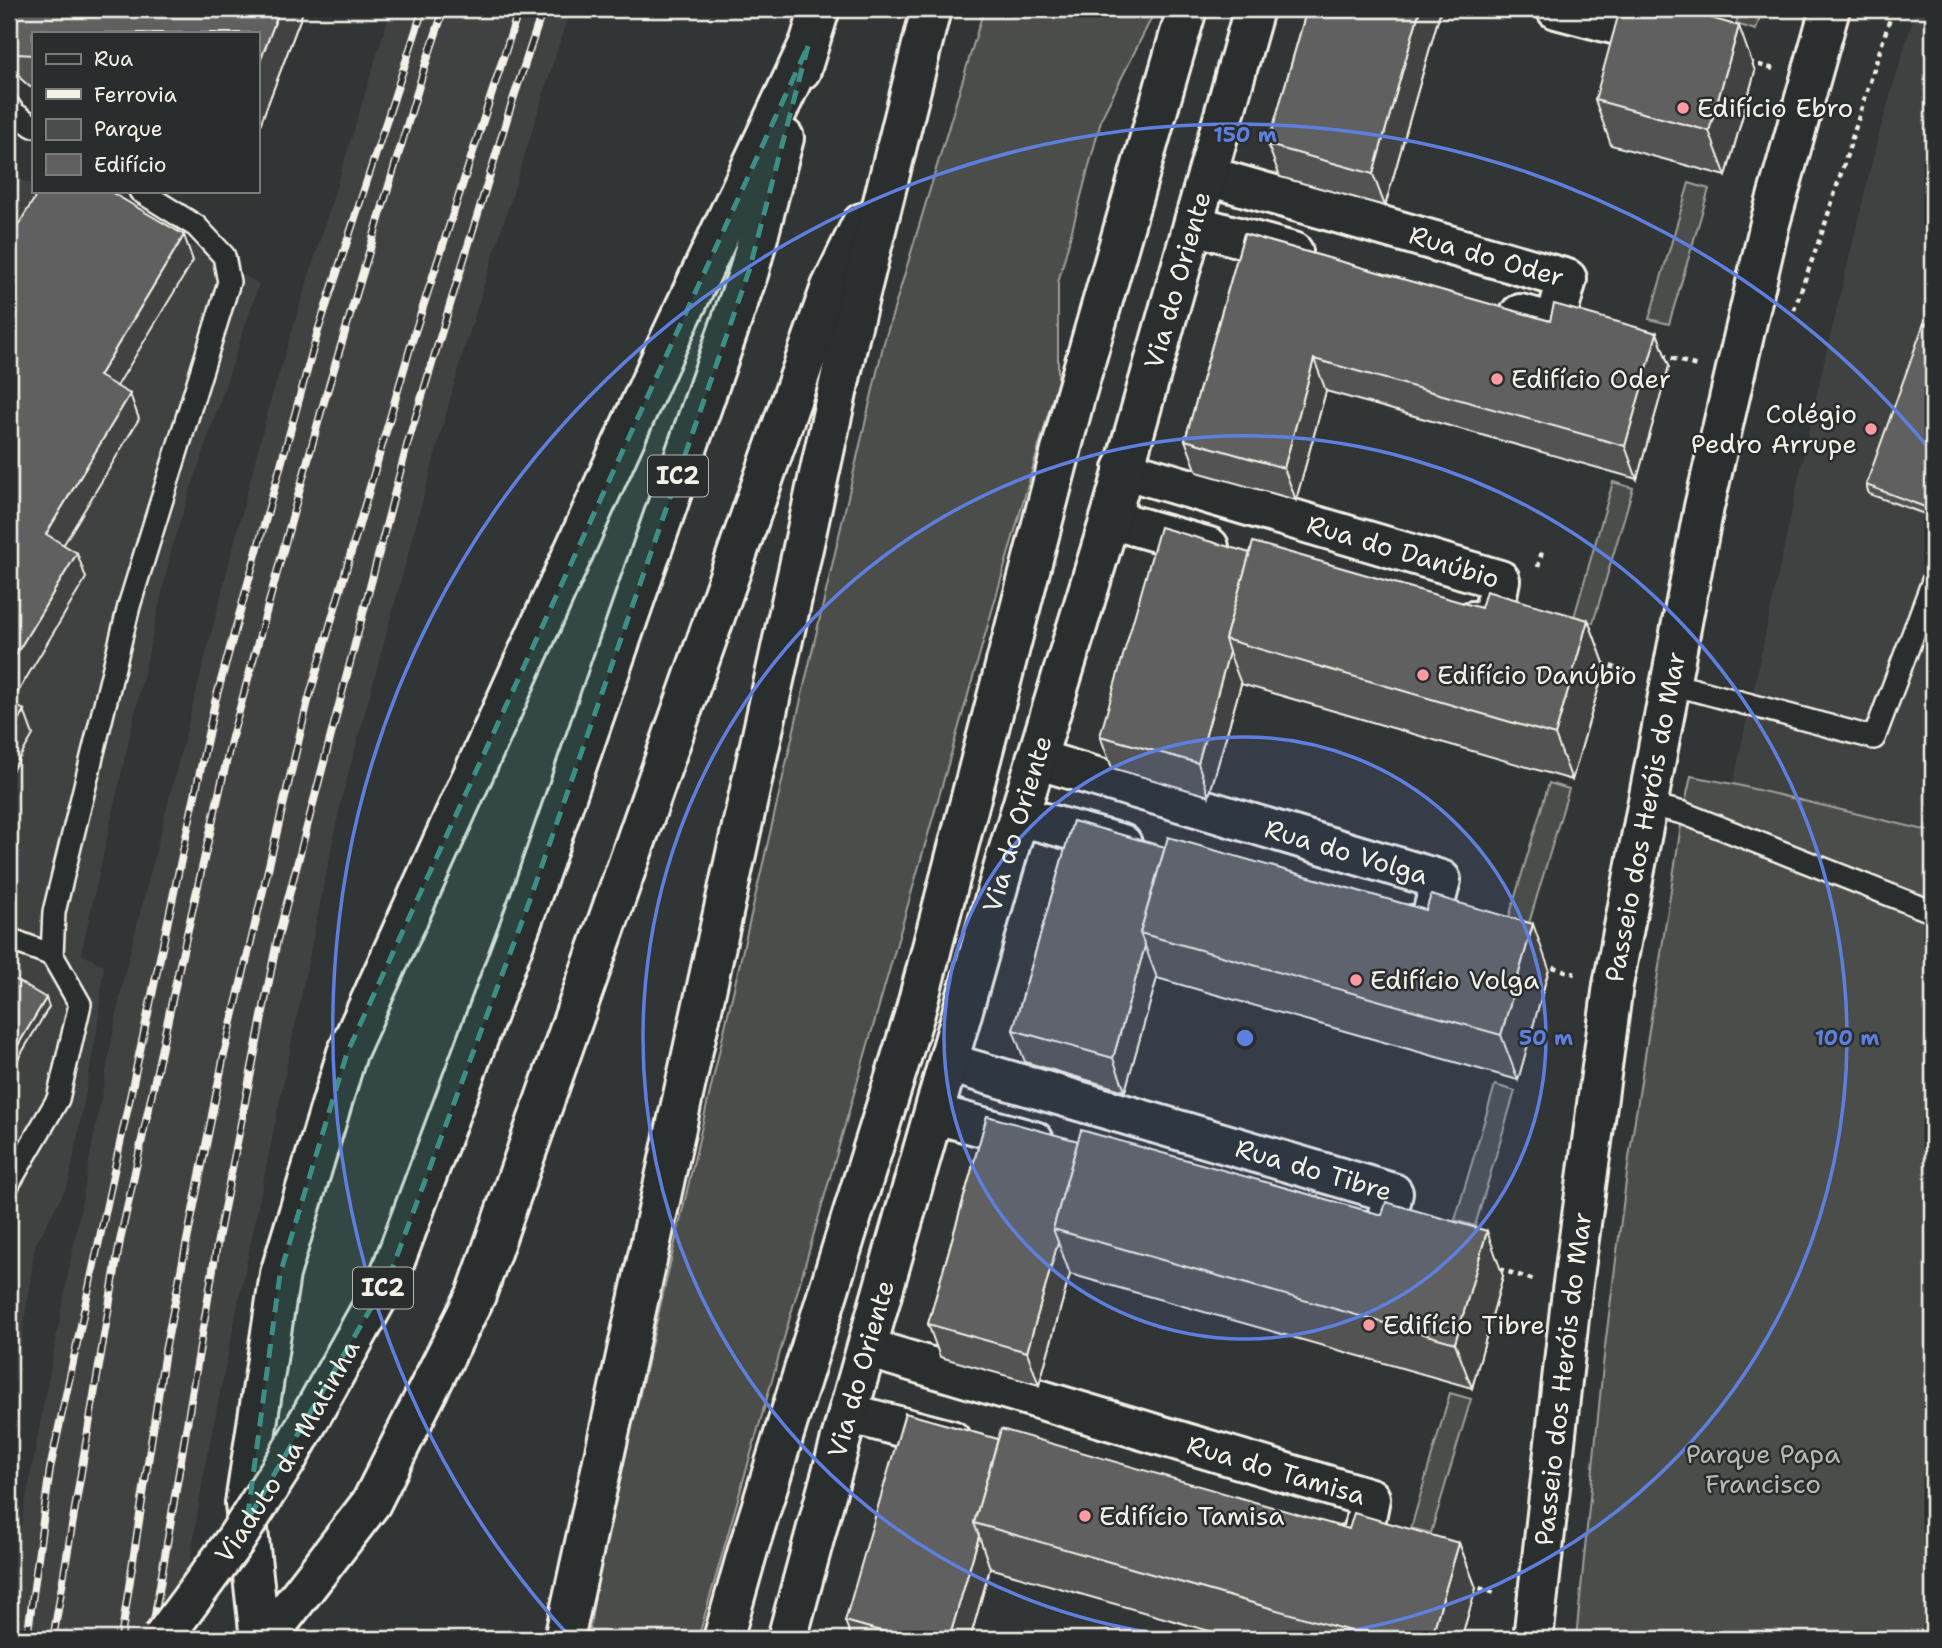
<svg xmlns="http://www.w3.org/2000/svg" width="1942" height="1648" viewBox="0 0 1942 1648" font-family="'Shantell Sans',sans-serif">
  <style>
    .built { fill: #404242 }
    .green { fill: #4b4d4c; stroke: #a09f9a; stroke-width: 2 }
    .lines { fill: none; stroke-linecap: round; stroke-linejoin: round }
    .lane-casing { stroke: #f4f1e8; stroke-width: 26 }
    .street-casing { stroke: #f4f1e8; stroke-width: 44 }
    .secondary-casing { stroke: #f4f1e8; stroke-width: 44 }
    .highway-casing { stroke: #f4f1e8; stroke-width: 44 }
    .path { stroke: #f4f1e8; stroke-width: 4.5; stroke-dasharray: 5 5; stroke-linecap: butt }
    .lane { stroke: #2a2d2e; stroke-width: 21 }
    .street { stroke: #2a2d2e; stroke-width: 38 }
    .secondary { stroke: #2a2d2e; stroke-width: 38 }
    .highway { stroke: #2a2d2e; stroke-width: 38 }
    .rail-casing { stroke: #f4f1e8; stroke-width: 8 }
    .rail { stroke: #2a2d2e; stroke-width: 5; stroke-dasharray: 16; stroke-linecap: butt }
    .highway-bridge-casing { stroke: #f4f1e8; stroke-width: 44; stroke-linecap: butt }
    .highway-bridge { stroke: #2a2d2e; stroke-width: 38 }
    .wall { fill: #525352; stroke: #f4f1e8; stroke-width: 2 }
    .shaded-wall { fill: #424342; stroke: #f4f1e8; stroke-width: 2 }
    .building { fill: #5f605f; stroke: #f4f1e8; stroke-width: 2 }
    .marked { fill: #3d8f86; fill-opacity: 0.2; stroke: #3d8f86; stroke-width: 5; stroke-dasharray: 14 9; stroke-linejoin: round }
    .ring { fill: none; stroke: #5e7fdd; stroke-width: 3.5 }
    .poi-dot { fill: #ff9aa2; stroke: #2a2d2e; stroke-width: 2.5 }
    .labels { text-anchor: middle; stroke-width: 5; stroke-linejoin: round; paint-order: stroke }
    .shield { fill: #2a2d2e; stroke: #b7b6b0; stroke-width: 2 }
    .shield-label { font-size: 24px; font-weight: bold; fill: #f4f1e8 }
    .poi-label { font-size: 26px; fill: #f4f1e8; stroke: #2a2d2e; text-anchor: start }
    .street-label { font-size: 26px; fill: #f4f1e8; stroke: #2a2d2e }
    .park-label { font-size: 26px; fill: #b9b8b1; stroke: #2a2d2e }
    .centre { fill: #5e7fdd; stroke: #2a2d2e; stroke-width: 3.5 }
    .ring-label { font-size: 21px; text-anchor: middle; font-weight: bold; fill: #5e7fdd; stroke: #2a2d2e; stroke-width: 5; stroke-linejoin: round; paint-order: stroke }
  </style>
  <rect width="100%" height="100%" fill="#323535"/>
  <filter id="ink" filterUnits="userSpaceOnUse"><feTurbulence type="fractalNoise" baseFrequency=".0143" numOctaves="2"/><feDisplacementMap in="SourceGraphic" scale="14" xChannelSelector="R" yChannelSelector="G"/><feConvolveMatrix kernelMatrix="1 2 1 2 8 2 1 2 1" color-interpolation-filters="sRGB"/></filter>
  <g filter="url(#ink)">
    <!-- built -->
    <g class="built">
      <path d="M391 9H570L460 363 341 801 205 1466 178 1639H9V1590L124 976 269 406Z"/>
      <path d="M1916 9H1933V832L1733 784 1821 375 1878 137Z"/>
      <path d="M9 177 33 184V191H98L259 284 173 543 81 954 104 965 97 1031 69 1182 35 1246 19 1361 9 1412Z"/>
    </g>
    <!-- green -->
    <g class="green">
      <path d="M984 9H1156L1102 117 1058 283V380L698 1639H588L599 1570 883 346Z"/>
      <path d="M1740 9H1762L1756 30 1736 24Z"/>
      <path d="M1689 183 1709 189 1669 324 1649 319Z"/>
      <path d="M1613 482 1633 488 1593 623 1574 617Z"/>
      <path d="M1691 776 1733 784 1933 832V1639H1576L1605 1346 1629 1158 1683 813Z"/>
      <path d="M1549 783 1569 789 1529 923 1509 917Z"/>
      <path d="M1495 1085 1515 1091 1475 1226 1455 1220Z"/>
      <path d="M1450 1393 1471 1399 1431 1533 1411 1528Z"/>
    </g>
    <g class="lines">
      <!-- lane casing -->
      <g class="lane-casing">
        <g id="lane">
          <path d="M9 106 14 113 33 126"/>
          <path d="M1669 686 1691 689 1874 738 1933 581"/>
          <path d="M1646 804 1683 813 1933 912"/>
          <path d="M9 939 52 955"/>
          <path d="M9 1183 58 1099 80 1004 52 955 54 912 129 606 229 282 224 256 196 226 140 191"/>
        </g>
      </g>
      <!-- street casing -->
      <g class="street-casing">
        <g id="street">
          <path d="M1556 9 1624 27 1629 9"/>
          <path id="s1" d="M1208 176 1567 279 1555 323 1520 314"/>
          <path d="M1194 225 1293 252"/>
          <path id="s2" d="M1123 469 1500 580 1491 626 1472 621"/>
          <path d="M1110 519 1209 547"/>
          <path id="s3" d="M1036 759 1441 880 1428 930 1412 925"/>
          <path d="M1019 816 1122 844"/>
          <path id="s4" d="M949 1063 1393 1193 1383 1235 1366 1231"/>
          <path d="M935 1114 1034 1141"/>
          <path id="s5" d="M867 1348 1370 1498 1360 1549 1344 1545"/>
          <path d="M848 1413 951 1440"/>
          <path id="s6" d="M1533 1639 1572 1291 1613 985 1704 507 1770 223 1830 9"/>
        </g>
      </g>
      <!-- secondary casing -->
      <g class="secondary-casing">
        <g id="secondary">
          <path d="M723 1639 748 1550 915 1013 1075 397 1187 9"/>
          <path id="s7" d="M787 1639 848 1413 1008 852 1110 519 1254 9"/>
        </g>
      </g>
      <!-- highway casing -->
      <g class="highway-casing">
        <g id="highway">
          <path d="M801 70 820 9"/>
          <path d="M530 900 749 271 784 138"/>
          <path d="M260 1639 245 1503 280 1274 347 1053 663 354 808 46"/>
          <path d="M266 1639 371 1503 476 1295 831 287 862 223"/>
          <path d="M564 1639 849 338 931 9"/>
        </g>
      </g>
      <!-- path -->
      <g class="path">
        <path d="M1749 62 1774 69"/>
        <path d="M1794 310 1825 224 1893 9"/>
        <path d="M1662 355 1697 366"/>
        <path d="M1538 567 1542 551"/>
        <path d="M1601 663 1632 673"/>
        <path d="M1543 964 1575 974"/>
        <path d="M1499 1269 1534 1280"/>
        <path d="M1470 1585 1498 1594"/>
      </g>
      <!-- lane -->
      <use href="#lane" class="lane"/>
      <!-- street -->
      <use href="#street" class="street"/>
      <!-- secondary -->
      <use href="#secondary" class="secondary"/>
      <!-- highway -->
      <use href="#highway" class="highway"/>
      <!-- rail casing -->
      <g class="rail-casing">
        <g id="rail">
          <path d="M27 1639 50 1469 215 702 318 331 423 9"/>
          <path d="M53 1639 120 1241 178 973 232 737 321 412 424 69 444 9"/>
          <path d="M121 1639 165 1351 224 1055 307 705 413 338 519 9"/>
          <path d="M151 1639 218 1239 277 941 408 442 510 109 543 9"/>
        </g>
      </g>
      <!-- rail -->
      <use href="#rail" class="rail"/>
      <!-- highway-bridge casing -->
      <g class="highway-bridge-casing">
        <g id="highway-bridge">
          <path id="s8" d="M162 1639 236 1539 286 1461 389 1277 530 900"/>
        </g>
      </g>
      <!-- highway-bridge -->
      <use href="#highway-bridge" class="highway-bridge"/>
    </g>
    <!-- wall -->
    <g class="wall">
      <path d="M9 9H304L258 130H257V33H33V87H30L21 79 9 47Z"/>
      <path d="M1307 9H1441L1385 206 1280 177 1268 145Z"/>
      <path d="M1755 71 1726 176 1611 145 1595 100Z"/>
      <path d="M1244 234 1550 321 1657 333 1669 366 1637 479 1326 391 1296 500 1197 472 1185 440Z"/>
      <path d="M1933 327V517L1869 494 1866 485Z"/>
      <path d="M1250 553 1481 608 1588 620 1605 666 1572 780 1241 684 1209 796 1112 768 1100 736Z"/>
      <path d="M1073 821 1549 969 1518 1080 1157 978 1125 1091 1025 1062 1013 1030Z"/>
      <path d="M987 1116 1503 1276 1472 1388 1070 1274 1039 1385 940 1357 928 1324Z"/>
      <path d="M998 1439 1349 1529 1459 1543 1476 1588 1461 1639H1237L990 1568 970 1639H852L845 1621Z"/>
    </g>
    <!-- shaded-wall -->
    <g class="shaded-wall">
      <path d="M280 9H304L258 130 257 127V69Z"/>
      <path d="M1420 9H1441L1385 206 1373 174Z"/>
      <path d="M1739 26 1755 71 1726 176 1709 131Z"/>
      <path d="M184 235 193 261 108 401 99 376Z"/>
      <path d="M1657 333 1669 366 1637 479 1625 446Z"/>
      <path d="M1314 359 1326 391 1296 500 1284 468Z"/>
      <path d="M130 394 139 419 55 559 46 534Z"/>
      <path d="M77 553 86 578 9 707V666Z"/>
      <path d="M1588 620 1605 666 1572 780 1555 735Z"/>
      <path d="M1229 652 1241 684 1209 796 1198 763Z"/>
      <path d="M24 710 33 735 9 776V735Z"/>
      <path d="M1533 924 1549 969 1518 1080 1501 1035Z"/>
      <path d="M1145 946 1157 978 1125 1091 1113 1058Z"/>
      <path d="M46 998 49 1007 9 1074V1060Z"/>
      <path d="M1487 1231 1503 1276 1472 1388 1455 1343Z"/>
      <path d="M1058 1242 1070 1274 1039 1385 1027 1352Z"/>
      <path d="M979 1536 990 1568 970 1639H949Z"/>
      <path d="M1459 1543 1476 1588 1461 1639H1431Z"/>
    </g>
    <!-- building -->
    <g class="building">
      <path d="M9 9H280L257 69V33H33V55L18 54 9 47Z"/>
      <path d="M1307 9H1420L1373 174 1268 145Z"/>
      <path d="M1620 9H1679L1739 26 1709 131 1595 100Z"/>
      <path d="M39 191H109L184 235 99 376 130 394 46 534 77 553 9 666V240Z"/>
      <path d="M1244 234 1550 321 1554 304 1657 333 1625 446 1314 359 1284 468 1185 440Z"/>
      <path d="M1924 323 1933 327V510L1866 485Z"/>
      <path d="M1160 527 1250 553 1225 639 1229 652 1198 763 1100 736Z"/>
      <path d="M1253 542 1481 608 1486 591 1588 620 1555 735 1225 639Z"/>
      <path d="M9 701 24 710 9 735Z"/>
      <path d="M1073 821 1165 847 1140 933 1145 946 1113 1058 1013 1030Z"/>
      <path d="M1168 837 1426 910 1431 895 1533 924 1501 1035 1140 933Z"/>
      <path d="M9 976 46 998 9 1060Z"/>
      <path d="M987 1116 1078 1141 1053 1229 1058 1242 1027 1352 928 1324Z"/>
      <path d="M1081 1130 1382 1215 1386 1202 1487 1231 1455 1343 1053 1229Z"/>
      <path d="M905 1413 998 1439 974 1523 979 1536 949 1639H909L845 1621Z"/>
      <path d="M1001 1429 1349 1529 1354 1513 1459 1543 1431 1639H1378L974 1523Z"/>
    </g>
  </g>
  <!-- marked area -->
  <path class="marked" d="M808 46 749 271 530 900 389 1277 247 1521 280 1274 347 1053Z"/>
  <!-- distance rings -->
  <circle cx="1245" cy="1038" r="301" fill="#5e7fdd" fill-opacity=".12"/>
  <g class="ring">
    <circle cx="1245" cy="1038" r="301"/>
    <path d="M1213 1639A602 602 0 1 1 1277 1639"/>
    <path d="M569 1636A903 903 0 1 1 1932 452"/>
  </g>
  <!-- markers -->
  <g class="poi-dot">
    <circle cx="1683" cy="108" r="7"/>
    <circle cx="1497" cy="379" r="7"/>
    <circle cx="1871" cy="429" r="7"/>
    <circle cx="1423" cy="675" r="7"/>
    <circle cx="1356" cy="980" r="7"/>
    <circle cx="1369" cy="1325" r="7"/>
    <circle cx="1085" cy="1516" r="7"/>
  </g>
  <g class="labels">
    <!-- shield labels -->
    <g class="shield">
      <rect x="648" y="455.5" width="60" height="41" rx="5"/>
      <rect x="353" y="1267.5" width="60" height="41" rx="5"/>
    </g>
    <g class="shield-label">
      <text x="678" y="484">IC2</text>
      <text x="383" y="1296">IC2</text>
    </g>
    <!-- poi labels -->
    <g class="poi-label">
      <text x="1697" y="117">Edifício Ebro</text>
      <text x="1511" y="388">Edifício Oder</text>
      <text x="1857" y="423" text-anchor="end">Colégio<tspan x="1857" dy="30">Pedro Arrupe</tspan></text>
      <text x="1437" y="684">Edifício Danúbio</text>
      <text x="1370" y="989">Edifício Volga</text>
      <text x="1383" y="1334">Edifício Tibre</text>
      <text x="1099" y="1525">Edifício Tamisa</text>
    </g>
    <!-- street labels -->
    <g class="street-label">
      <text dy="9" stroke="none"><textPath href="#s1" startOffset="290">Rua do Oder</textPath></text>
      <text dy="9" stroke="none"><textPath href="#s7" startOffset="1414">Via do Oriente</textPath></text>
      <text dy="9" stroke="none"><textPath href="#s2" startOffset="292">Rua do Danúbio</textPath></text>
      <text dy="9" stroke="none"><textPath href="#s6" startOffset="830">Passeio dos Heróis do Mar</textPath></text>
      <text dy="9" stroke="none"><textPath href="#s7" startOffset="847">Via do Oriente</textPath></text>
      <text dy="9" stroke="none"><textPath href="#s3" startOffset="324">Rua do Volga</textPath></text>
      <text dy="9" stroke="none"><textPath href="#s4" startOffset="380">Rua do Tibre</textPath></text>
      <text dy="9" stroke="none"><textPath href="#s7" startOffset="280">Via do Oriente</textPath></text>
      <text dy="9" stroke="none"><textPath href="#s6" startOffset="262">Passeio dos Heróis do Mar</textPath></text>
      <text dy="9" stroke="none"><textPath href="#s8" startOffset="226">Viaduto da Matinha</textPath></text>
      <text dy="9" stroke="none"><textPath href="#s5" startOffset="427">Rua do Tamisa</textPath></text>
    </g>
    <!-- park labels -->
    <g class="park-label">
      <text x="1763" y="1463">Parque Papa<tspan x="1763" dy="30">Francisco</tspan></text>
    </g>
  </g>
  <circle cx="1245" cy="1038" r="10" class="centre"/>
  <g class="ring-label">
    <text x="1245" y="142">150 m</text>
    <text x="1546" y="1045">50 m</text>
    <text x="1847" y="1045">100 m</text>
  </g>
  <!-- margin -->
  <rect width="1942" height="1648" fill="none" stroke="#2a2d2e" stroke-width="35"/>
  <rect x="18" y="18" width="1907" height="1613" fill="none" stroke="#f4f1e8" stroke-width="2.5" filter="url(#ink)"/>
  <!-- legend -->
  <rect x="32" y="32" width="228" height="161" fill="#2a2d2e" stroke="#7b7b78" stroke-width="2"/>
  <rect x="46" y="54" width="35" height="10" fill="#2a2d2e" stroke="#7b7b78" stroke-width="2"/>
  <text x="94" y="66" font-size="21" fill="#f4f1e8">Rua</text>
  <rect x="46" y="89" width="35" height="10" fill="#f4f1e8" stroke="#7b7b78" stroke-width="2"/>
  <text x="94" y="102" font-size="21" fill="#f4f1e8">Ferrovia</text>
  <rect x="46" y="119" width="35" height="21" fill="#4b4d4c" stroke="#7b7b78" stroke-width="2"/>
  <text x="94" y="136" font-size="21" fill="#f4f1e8">Parque</text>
  <rect x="46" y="154" width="35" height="21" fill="#5f605f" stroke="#7b7b78" stroke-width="2"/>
  <text x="94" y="172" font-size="21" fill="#f4f1e8">Edifício</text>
</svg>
